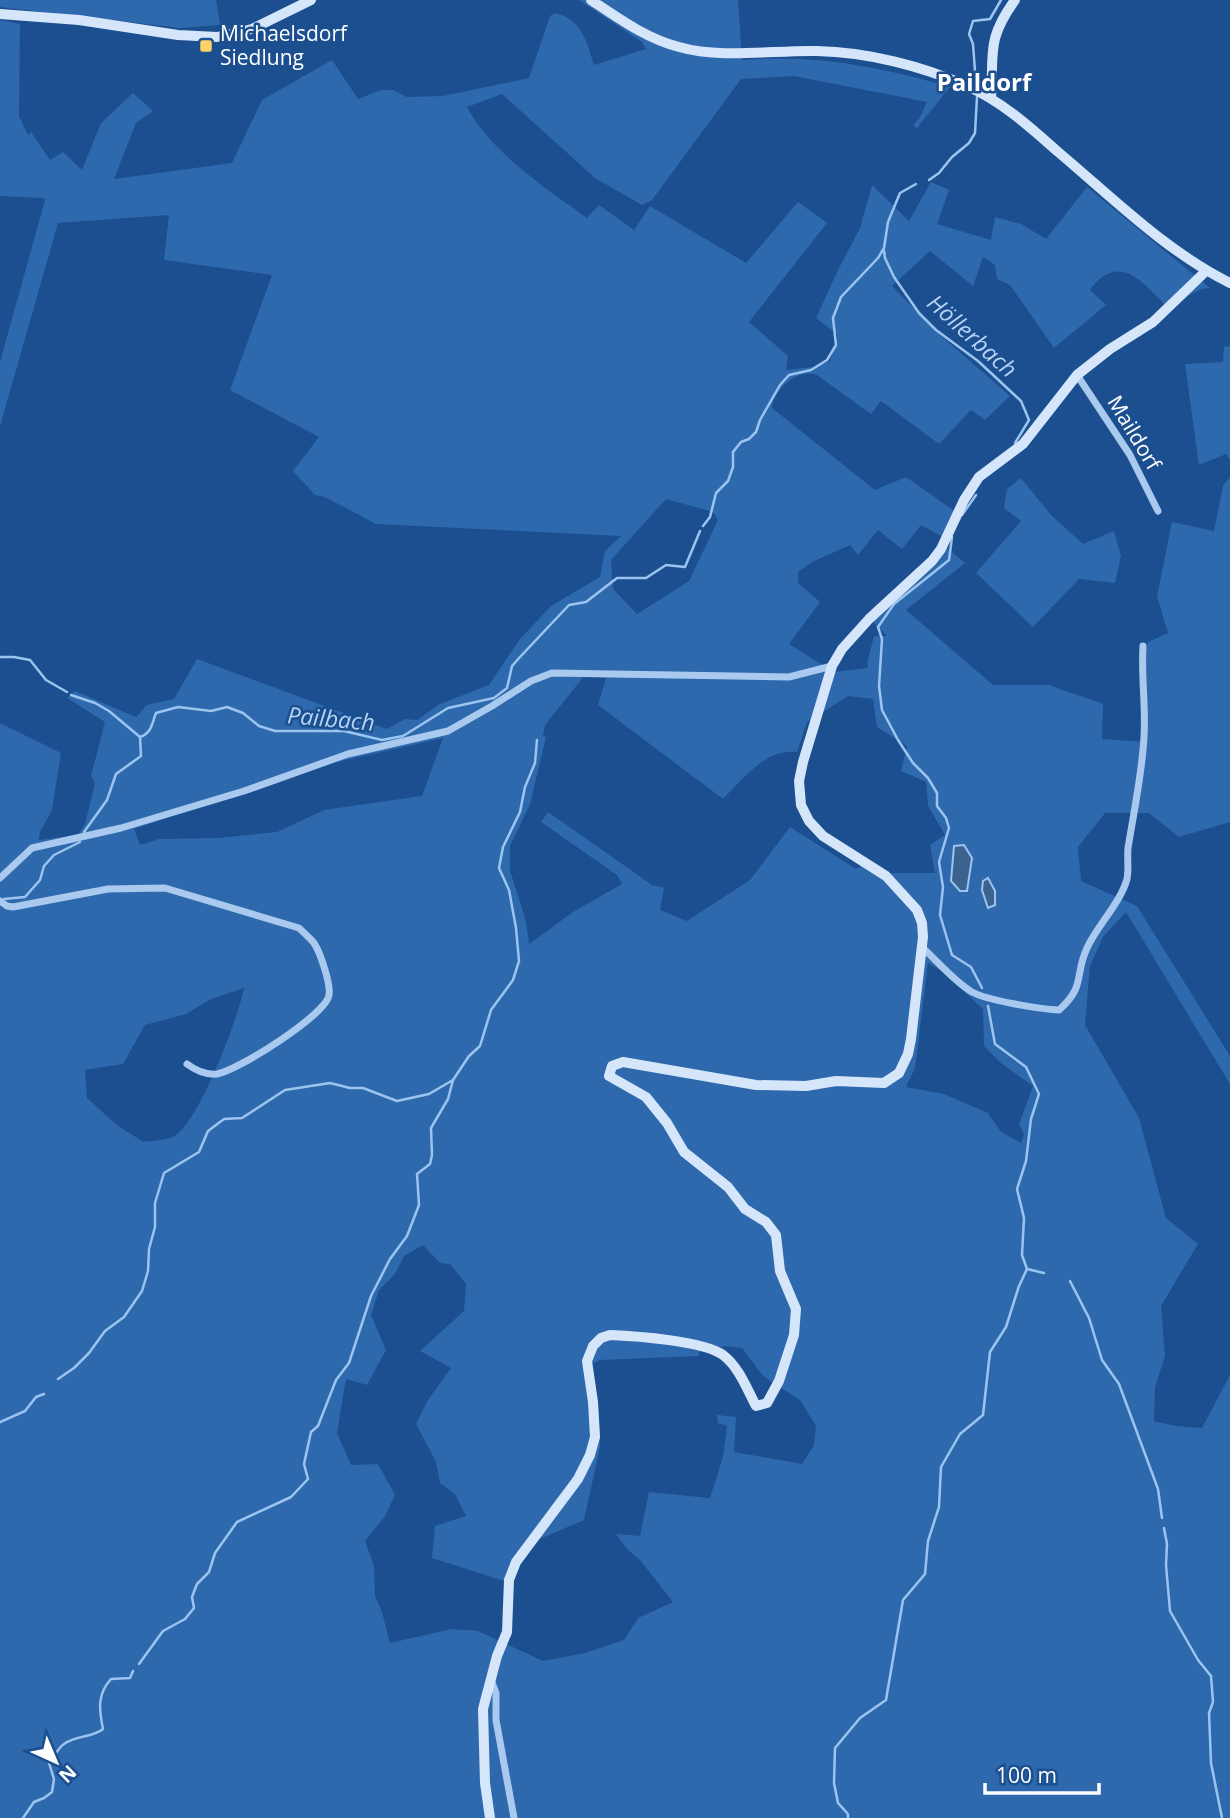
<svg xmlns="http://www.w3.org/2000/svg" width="1230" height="1818" viewBox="0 0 1230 1818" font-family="'Open Sans',sans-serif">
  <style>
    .green { fill: #2e69ad; fill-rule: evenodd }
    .water { fill: #3c6290; stroke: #9cc4f0; stroke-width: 2 }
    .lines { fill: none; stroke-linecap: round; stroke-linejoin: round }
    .stream { stroke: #9cc4f0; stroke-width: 2.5 }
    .street { stroke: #a9c9ee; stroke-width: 7 }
    .secondary { stroke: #d6e6fa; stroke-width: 10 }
    .poi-dot { fill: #ffd166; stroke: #1b4f8f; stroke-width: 2.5 }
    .labels { text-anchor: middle; stroke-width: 5; stroke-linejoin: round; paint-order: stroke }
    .poi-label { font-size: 21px; fill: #fff; stroke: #1b4f8f; text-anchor: start }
    .street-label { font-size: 21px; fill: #fff; stroke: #1b4f8f }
    .water-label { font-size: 23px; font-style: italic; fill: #b5d3f5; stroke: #1b4f8f }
    .quarter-label { font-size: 24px; font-weight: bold; fill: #fff; stroke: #1b4f8f }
  </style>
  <rect width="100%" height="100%" fill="#1b4f8f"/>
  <!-- green -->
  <g class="green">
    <path d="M0 0H216L220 25 180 28 0 7Z"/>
    <path d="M579 0H738L742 60C813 54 883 67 950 87L917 128 913 125 919 119 927 102 794 76 741 79 652 200 642 205 595 178 502 94 467 107C491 152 545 188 587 218L599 205 634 230 650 206 746 263 798 202 827 223 749 322 788 356 786 370 814 367 830 361 838 335 816 318 838 270 860 228 872 185 909 221 931 182 949 190 937 224 991 240 995 217 1021 224 1046 239 1087 187 1210 288C1194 288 1183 301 1171 311 1147 288 1121 248 1090 290L1106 305 1054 348 1010 285 997 279 995 265 983 257 973 286 930 251 892 286 939 334 1010 396 985 420 971 410 939 444 881 401 871 414 817 375C798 368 774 389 772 408L875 490 906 477 960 515 950 541 921 525 902 549 878 530 858 555 850 545 812 562 798 572V583L820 602 789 644 834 672 868 668 867 663 874 636H887L871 620 938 559 947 548 965 563 906 610 993 685H1049L1103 704 1102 739 1146 742V649L1148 642 1168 633 1157 596 1172 522 1214 531 1223 486 1230 477V822L1179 837 1149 813H1105L1078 847 1081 881 1137 906 1230 1056V1084L1126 912 1103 937 1090 966 1085 1025 1139 1118 1166 1218 1198 1244 1161 1306 1165 1356 1155 1387 1154 1421 1175 1426 1202 1428 1230 1375V1818H0V723L61 753 52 810 40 832 39 840 78 835 85 824 95 783 91 776 105 722 67 698 75 691 136 717 147 705 174 699 197 659 387 729 405 719 417 720 440 704 489 685 520 639 551 606 600 577 605 551 621 536 376 524 325 497 315 495 293 471 319 437 230 390 272 275 164 260 169 215 58 223 0 426V362L45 200 43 198 0 196V20L20 24 19 116 28 135 31 132 50 160 63 152 82 170 101 123 133 93 153 111 136 123 114 179 232 163 262 100 332 60 358 99 381 90H393L407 97 443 96 529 78 550 16 555 13C582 19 587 42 594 65L646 49 642 42ZM666 499 713 512 718 520 689 581 637 614 613 589 611 560ZM585 675 606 678 598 705 723 799C744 778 765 749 797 752L807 722 848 696 873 699 877 727 907 746 901 771 926 782 928 806 945 835 930 845 935 873H891L872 861 856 869 790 827 750 880 687 921 660 910 664 888 652 885 548 812 541 822 617 875 622 884 573 912 529 944 526 921 510 871V846L530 804 546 737 543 736 545 725ZM443 738 422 796 324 810 277 832 218 838 159 839 140 845 134 829 328 764ZM928 963 943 972 983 1009 984 1046 1002 1064 1033 1086 1019 1124 1024 1134 1021 1143 1001 1132 988 1113 944 1094 906 1087 915 1068ZM244 988C238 1018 201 1117 176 1135 168 1140 153 1141 144 1142L118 1126 87 1098 85 1070 123 1064 145 1025 186 1014 211 999ZM423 1245 440 1263 450 1264 466 1284 464 1311 420 1351 451 1368 428 1400 416 1424 436 1462 440 1483 455 1494 466 1516 435 1526 432 1558 511 1583 533 1542 584 1520 600 1447 599 1412 592 1364 600 1360 699 1356V1352L725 1346 742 1348 763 1376 800 1400 816 1426 814 1445 802 1464 734 1452 736 1417 717 1415 718 1423 727 1426 723 1457 710 1498 649 1492 640 1536 616 1534 627 1549 640 1560 673 1602 638 1618 624 1640 585 1653 543 1661 478 1631 452 1629 390 1643 382 1612 375 1596 374 1566 365 1541 385 1516 395 1495 378 1464 351 1465 337 1433 346 1379 367 1385 386 1350 371 1315 379 1290 395 1274 404 1256Z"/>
    <path d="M1230 346V460L1226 454 1199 465 1185 364 1223 362 1224 347Z"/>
    <path d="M1021 478 1051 515 1083 544 1114 531 1121 556 1115 583 1079 579 1033 627 976 573 1021 521 1004 508 1007 489Z"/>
  </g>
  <!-- water -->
  <g class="water">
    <path d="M964 845 972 858 967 891H960L951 881 954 846Z"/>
    <path d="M988 878 995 891V905L988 908 982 890 983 881Z"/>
  </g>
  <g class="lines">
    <!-- stream -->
    <g class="stream">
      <path d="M976 84 973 44 969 34 973 21 990 19 1001 0"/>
      <path d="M929 180 939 173 952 157 969 143 975 133 977 97"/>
      <path d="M884 251 885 258 894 277 919 313 936 330 978 361 1006 387 1021 401 1029 420 1015 443"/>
      <path d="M962 515 976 495"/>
      <path d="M703 526 710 517 716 493 728 481 733 467V452L741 442 749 439 756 432 760 420 780 385 789 375 811 370 827 360 836 345 833 318 841 297 878 258 884 248 888 222 900 193 916 184"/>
      <path d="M952 537 949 560 894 604 878 627 882 639 879 686 882 710 898 740 913 763 928 778 937 793V806L946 818 949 828 939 862 943 887 940 915 952 955 971 967 982 988"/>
      <path d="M0 657H14L30 660 46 680 67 692"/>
      <path d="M71 695 95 703 109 711 140 737"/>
      <path d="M140 737C152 733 152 723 156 713L178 707 211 711 227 707 243 713 259 726 275 731H344L382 740 403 736 448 708 494 698 507 688 512 666 520 657 569 605 586 602 617 578H646L666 565 685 567 700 531"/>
      <path d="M84 832 107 800 116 774 141 756 140 737"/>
      <path d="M4 899 25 897 40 880 44 866 54 855 80 842"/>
      <path d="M1027 1269 1044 1273"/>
      <path d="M1070 1281 1089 1318 1102 1360 1119 1384 1158 1489 1162 1518"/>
      <path d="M58 1379 74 1368 89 1353 105 1331 124 1317 142 1291 148 1271 149 1249 155 1227V1203L164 1173 199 1152 208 1131 224 1119 242 1118 285 1090 330 1083 350 1088H363L397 1101 429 1094 453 1080"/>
      <path d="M0 1422 25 1411 36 1397 44 1394"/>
      <path d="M1164 1528 1167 1544 1166 1565 1170 1611 1198 1660 1211 1676 1213 1702 1209 1713 1211 1763 1222 1818"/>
      <path d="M139 1664 163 1631 185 1619 194 1608 192 1597 197 1584 209 1572 215 1553 237 1522 291 1497 308 1479 304 1464 311 1432 318 1426 336 1380 349 1363 371 1296 390 1259 407 1236 419 1205 417 1174 430 1164 432 1155 431 1128 448 1099 453 1080 469 1056 480 1046 491 1010 513 980 519 961 516 928 509 890 499 868 503 847 520 812 525 787 535 763 537 740"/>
      <path d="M23 1818 34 1802 44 1798 52 1792 54 1779 49 1763C54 1757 58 1748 64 1744 76 1735 92 1738 103 1729 99 1710 97 1694 111 1679L130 1678 133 1671"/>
      <path d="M848 1818V1814L838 1803 834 1783 835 1748 860 1718 886 1700 903 1600 925 1574 928 1541 939 1507 941 1467 960 1434 983 1415 990 1352 1006 1327 1019 1286 1027 1269 1022 1255 1024 1218 1017 1189 1026 1161 1031 1119 1039 1094 1026 1067 995 1044 988 1006"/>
    </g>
    <!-- street -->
    <g class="street">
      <path d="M1077 375 1130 455 1158 511"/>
      <path d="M0 878 32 848 121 828 244 791 348 754 448 731 492 706 531 681 552 673 789 677 832 666"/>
      <path d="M0 901 7 906 13 907 108 889 165 888 299 928C304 933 310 938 314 943 320 952 331 984 329 995 326 1015 237 1071 217 1074 206 1075 195 1070 187 1064"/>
      <path d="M922 947C937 961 955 982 972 992 989 1001 1040 1009 1059 1010 1086 986 1074 976 1087 948 1097 926 1121 902 1127 879 1129 869 1127 858 1128 848 1134 811 1142 774 1144 737 1146 706 1141 677 1143 646"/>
      <path d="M491 1680 496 1693V1720L514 1818"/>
    </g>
    <!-- secondary -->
    <g class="secondary">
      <path d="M591 0C618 18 647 39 679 47 721 59 774 50 817 51 867 52 922 66 967 86 1001 101 1029 126 1057 151 1113 198 1164 250 1230 283"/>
      <path d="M0 14 79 20 178 35 217 37 252 29 311 0"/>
      <path d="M991 98C994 53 986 40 1015 0"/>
      <path d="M490 1818 485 1783 483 1709 497 1656 507 1632 509 1580 516 1562 578 1479 590 1455 595 1437 593 1402 587 1361 593 1346 601 1338 610 1335C636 1336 704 1341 723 1355 739 1367 747 1389 756 1406L767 1403 779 1381 794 1335 796 1309 780 1271 776 1235 766 1222 745 1209 728 1187 684 1152 667 1123 646 1097 609 1076 612 1066 623 1062 756 1085 806 1086 836 1081 884 1083 899 1073 908 1054 911 1039 923 937 922 923 917 910 886 876 823 836 809 821 801 805 799 781 803 762 832 666 842 649 869 619 932 561 941 549 964 500 979 477 1023 444 1077 375 1110 349 1153 322 1206 271"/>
    </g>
  </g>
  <!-- markers -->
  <rect class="poi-dot" x="199" y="39" width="14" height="14" rx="3.5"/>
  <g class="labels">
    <!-- poi labels -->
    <g class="poi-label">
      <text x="220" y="41">Michaelsdorf<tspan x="220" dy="24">Siedlung</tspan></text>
    </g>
    <!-- street labels -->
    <g class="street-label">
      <text transform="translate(1134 433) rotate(59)" y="7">Maildorf</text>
    </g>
    <!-- water labels -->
    <g class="water-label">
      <text transform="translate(972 336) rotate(42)" y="8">Höllerbach</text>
      <text transform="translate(331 719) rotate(5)" y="8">Pailbach</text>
    </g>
    <!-- quarter labels -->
    <g class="quarter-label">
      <text x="984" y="91">Paildorf</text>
    </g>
  </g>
  <!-- north arrow -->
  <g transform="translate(56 1762) rotate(136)" stroke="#1b4f8f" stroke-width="5" paint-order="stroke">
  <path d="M0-5L12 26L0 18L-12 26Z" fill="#ffffff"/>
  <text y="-10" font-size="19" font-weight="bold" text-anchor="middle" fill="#ffffff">N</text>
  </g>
  <!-- scale -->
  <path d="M985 1783v10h114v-10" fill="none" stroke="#ffffff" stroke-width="3.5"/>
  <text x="996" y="1783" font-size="21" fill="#ffffff" stroke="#1b4f8f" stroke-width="5" paint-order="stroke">100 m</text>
</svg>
